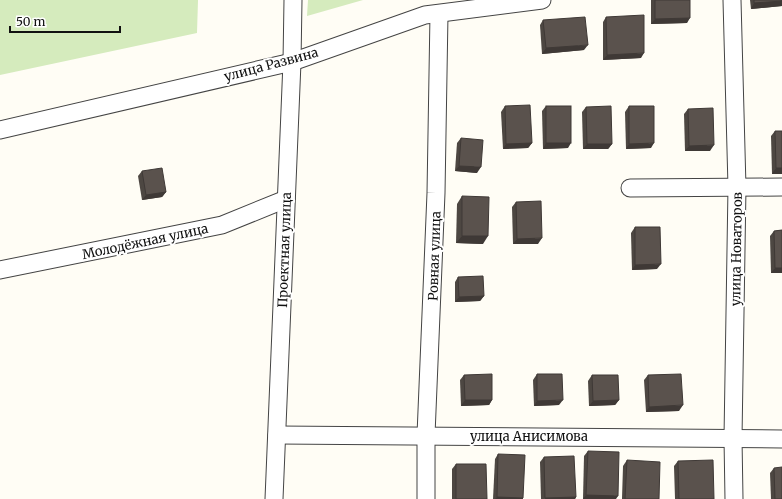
<svg xmlns="http://www.w3.org/2000/svg" width="782" height="499" viewBox="0 0 782 499" font-family="Merriweather,serif">
  <style>
    .green { fill: #d5ebbd }
    .lines { fill: none; stroke-linecap: round; stroke-linejoin: round }
    .minor-casing { stroke: #444; stroke-width: 19 }
    .minor { stroke: #fff; stroke-width: 17 }
    .wall { fill: #4d4742 }
    .shaded-wall { fill: #3f3936 }
    .building { fill: #5a524d; stroke: #3f3936 }
    .labels { text-anchor: middle; stroke-width: 4; stroke-linejoin: round; paint-order: stroke }
    .street-label { font-size: 13px; fill: #111; stroke: #fff }
  </style>
  <rect width="100%" height="100%" fill="#fffdf5"/>
  <!-- green -->
  <g class="green">
    <path d="M0 0H198L197 33 0 75Z"/>
    <path d="M308 0H363L307 16Z"/>
  </g>
  <g class="lines">
    <!-- minor casing -->
    <g class="minor-casing">
      <g id="minor">
        <path d="M732 0 737 187 733 438 734 499"/>
        <path d="M0 130 292 62 425 15 542 0"/>
        <path d="M630 188 782 187"/>
        <path d="M0 270 222 225 286 199"/>
        <path d="M277 435 782 439"/>
        <path d="M274 499 292 62 293 0"/>
        <path d="M426 499V435L436 193 439 14"/>
      </g>
    </g>
    <!-- minor -->
    <use href="#minor" class="minor"/>
  </g>
  <!-- wall -->
  <g class="wall">
    <path d="M651 0H690L687 23 651 24Z"/>
    <path d="M750 0H782V6L751 9Z"/>
    <path d="M606 17 641 58 603 60V22Z"/>
    <path d="M543 20 584 50 542 54 540 25Z"/>
    <path d="M505 106 532 143 528 148 503 149 501 112Z"/>
    <path d="M546 106 568 148 543 149 542 111Z"/>
    <path d="M629 106 651 148 626 149 625 112Z"/>
    <path d="M586 107 612 144 608 149H583L582 112Z"/>
    <path d="M688 109 710 151H685L684 114Z"/>
    <path d="M775 131 782 174H772L771 136Z"/>
    <path d="M461 138 477 173 455 171 457 143Z"/>
    <path d="M142 171 166 192 162 197 142 200 138 176Z"/>
    <path d="M462 196 483 244 456 243 457 204Z"/>
    <path d="M516 202 538 244H513L512 207Z"/>
    <path d="M635 227 657 269 632 270 631 233Z"/>
    <path d="M782 230V273H771L770 236 774 231Z"/>
    <path d="M458 277 484 296 480 301 455 302V282Z"/>
    <path d="M537 374 559 405 534 406 533 380Z"/>
    <path d="M464 375 492 400 489 405 461 406 460 380Z"/>
    <path d="M592 375 619 400 615 405 589 406 588 381Z"/>
    <path d="M648 375 679 411 646 412 644 380Z"/>
    <path d="M588 451 616 499H583L584 456Z"/>
    <path d="M498 454 523 498V499H493L495 459Z"/>
    <path d="M544 457 576 497 575 499H541L540 462Z"/>
    <path d="M627 460 659 499H622L623 466Z"/>
    <path d="M678 461 714 499H675L674 466Z"/>
    <path d="M456 464 487 499H452V469Z"/>
    <path d="M774 468 782 499H771L770 473Z"/>
  </g>
  <!-- shaded-wall -->
  <g class="shaded-wall">
    <path d="M782 1V6L751 9 754 3Z"/>
    <path d="M690 18 687 23 651 24 655 19Z"/>
    <path d="M588 45 584 50 542 54 546 48Z"/>
    <path d="M644 53 641 58 603 60 607 55Z"/>
    <path d="M532 143 528 148 503 149 506 144Z"/>
    <path d="M546 143H571L568 148 543 149Z"/>
    <path d="M654 143 651 148 626 149 629 144Z"/>
    <path d="M587 144H612L608 149H583Z"/>
    <path d="M714 145 710 151H685L689 146Z"/>
    <path d="M459 166 481 167 477 173 455 171Z"/>
    <path d="M776 168H782V174H772Z"/>
    <path d="M166 192 162 197 142 200 146 195Z"/>
    <path d="M462 236H488L483 244 456 243Z"/>
    <path d="M542 238 538 244H513L517 239Z"/>
    <path d="M661 264 657 269 632 270 635 265Z"/>
    <path d="M775 268H782V273H771Z"/>
    <path d="M484 296 480 301 455 302 459 297Z"/>
    <path d="M465 400H492L489 405 461 406Z"/>
    <path d="M563 400 559 405 534 406 537 401Z"/>
    <path d="M619 400 615 405 589 406 593 401Z"/>
    <path d="M683 405 679 411 646 412 649 407Z"/>
    <path d="M586 495 618 496 616 499H583Z"/>
    <path d="M497 497 523 498V499H495Z"/>
    <path d="M576 497 575 499H545V498Z"/>
  </g>
  <!-- building -->
  <g class="building">
    <path d="M655 0H690V18L655 19Z"/>
    <path d="M754 0H782V1L754 3Z"/>
    <path d="M644 15V53L607 55 606 17Z"/>
    <path d="M585 17 588 45 546 48 543 20Z"/>
    <path d="M530 105 532 143 506 144 505 106Z"/>
    <rect x="546" y="106" width="25" height="37"/>
    <path d="M611 106 612 144H587L586 107Z"/>
    <path d="M629 106H654V143L629 144Z"/>
    <path d="M713 108 714 145 689 146 688 109Z"/>
    <path d="M775 131H782V168H776Z"/>
    <path d="M461 138 483 140 481 167 459 166Z"/>
    <path d="M162 168 166 192 146 195 142 171Z"/>
    <path d="M462 196 489 197 488 236H462Z"/>
    <path d="M541 201 542 238 517 239 516 202Z"/>
    <path d="M635 227H660L661 264 635 265Z"/>
    <path d="M782 230V268H775L774 231Z"/>
    <path d="M483 276 484 296 459 297 458 277Z"/>
    <path d="M492 374V400H465L464 375Z"/>
    <path d="M537 374H562L563 400 537 401Z"/>
    <path d="M681 374 683 405 649 407 648 375Z"/>
    <path d="M592 375H618L619 400 593 401Z"/>
    <path d="M588 451 619 452 618 496 586 495Z"/>
    <path d="M498 454 525 455 523 498 497 497Z"/>
    <path d="M574 456 576 497 545 498 544 457Z"/>
    <path d="M627 460 660 462 659 499H625Z"/>
    <path d="M713 460 714 499H679L678 461Z"/>
    <path d="M456 464H486L487 499H456Z"/>
    <path d="M782 467V499H775L774 468Z"/>
  </g>
  <g class="labels">
    <!-- street labels -->
    <g class="street-label">
      <text transform="translate(271 64) rotate(-15)" y="5">улица Развина</text>
      <text transform="translate(145 241) rotate(-12)" y="5">Молодёжная улица</text>
      <text transform="translate(736 249) rotate(-89)" y="5">улица Новаторов</text>
      <text transform="translate(284 250) rotate(-88)" y="5">Проектная улица</text>
      <text transform="translate(434 256) rotate(-88)" y="5">Ровная улица</text>
      <text x="529" y="441">улица Анисимова</text>
    </g>
  </g>
  <!-- scale -->
  <path d="M10 26v6h110v-6" fill="none" stroke="#111111" stroke-width="2"/>
  <text x="16" y="26" font-size="12" fill="#111111" stroke="#ffffff" stroke-width="3" paint-order="stroke">50 m</text>
</svg>
